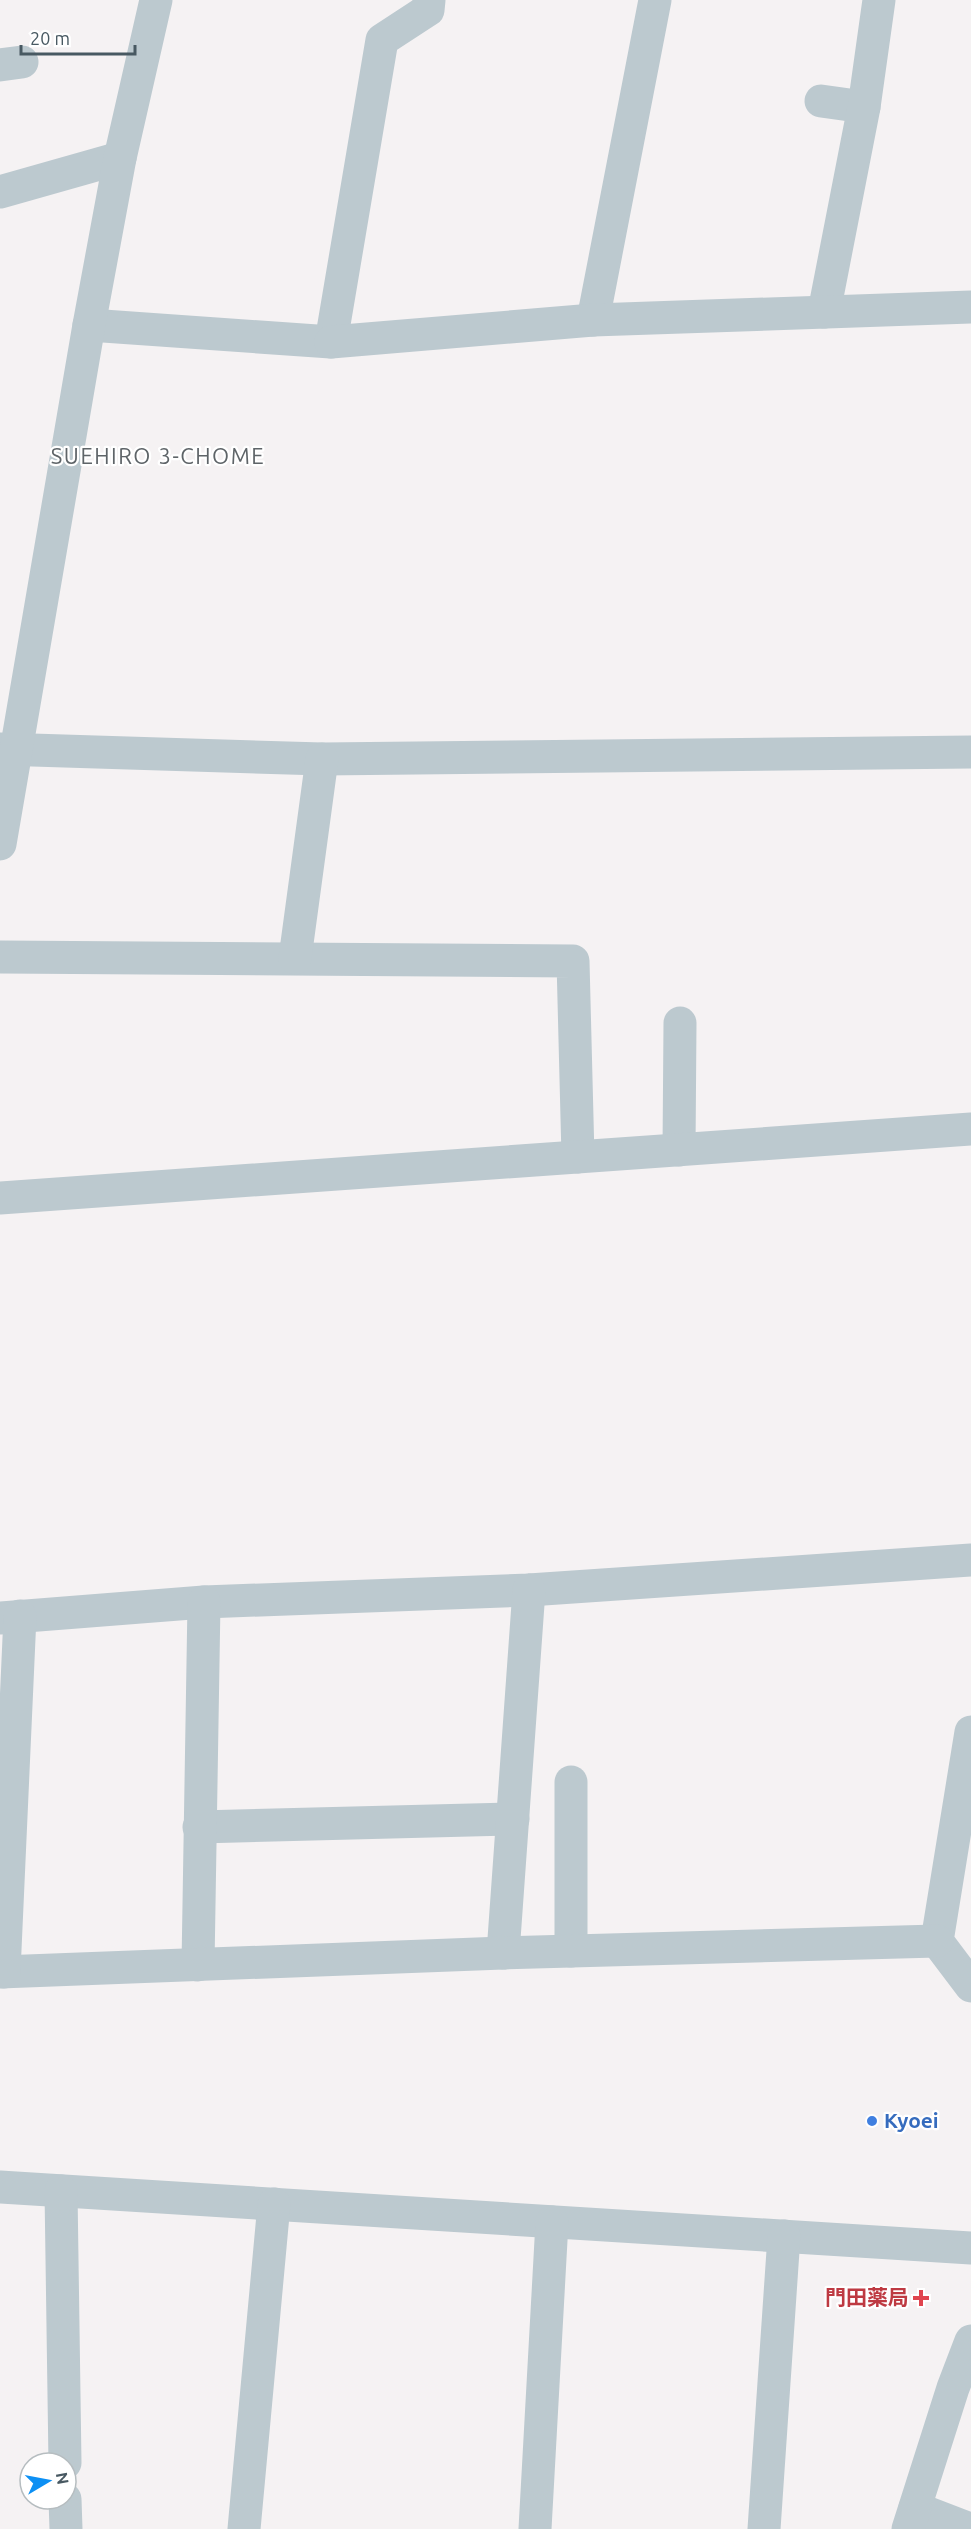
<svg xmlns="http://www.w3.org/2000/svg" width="971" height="2529" viewBox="0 0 971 2529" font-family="Ubuntu,'Noto Sans JP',sans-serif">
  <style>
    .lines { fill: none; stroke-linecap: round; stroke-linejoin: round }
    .minor { stroke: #bcc9cf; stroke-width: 33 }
    .shop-dot { fill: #3f7fe0; stroke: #fff; stroke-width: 2 }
    .health-dot { fill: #e0444e; stroke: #fff; stroke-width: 2 }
    .labels { text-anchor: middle; stroke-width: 4.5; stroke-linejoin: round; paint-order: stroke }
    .shop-label { font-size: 21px; font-weight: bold; fill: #366cbe; stroke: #fff; text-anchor: start }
    .health-label { font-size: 21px; font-weight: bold; fill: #be3a42; stroke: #fff; text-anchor: end }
    .neighbourhood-label { font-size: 22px; letter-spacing: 1.5px; fill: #5e6468; stroke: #fff }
  </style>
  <rect width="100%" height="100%" fill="#f5f2f3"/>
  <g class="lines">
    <!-- minor -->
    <g class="minor">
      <path d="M0 65 22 62"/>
      <path d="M821 101 864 107"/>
      <path d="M0 192 120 158"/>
      <path d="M824 312 864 107 879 0"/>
      <path d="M593 320 655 0"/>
      <path d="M89 325 331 342 382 40 428 10 429 0"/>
      <path d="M331 342 593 320 971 307"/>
      <path d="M0 749 322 759 971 752"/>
      <path d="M0 844 89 325 120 158 156 0"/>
      <path d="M0 957 573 961 578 1157"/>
      <path d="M295 958 322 759"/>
      <path d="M679 1150 680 1023"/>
      <path d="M0 1198 971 1129"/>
      <path d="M0 1618 204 1602 529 1590 971 1560"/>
      <path d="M971 1732 937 1941 971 1986"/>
      <path d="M199 1827 513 1819"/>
      <path d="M571 1951V1782"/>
      <path d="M503 1953 529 1590"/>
      <path d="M198 1965 204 1602"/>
      <path d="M0 1972 503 1953 937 1941"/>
      <path d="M4 1972 20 1616"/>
      <path d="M0 2187 971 2248"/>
      <path d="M61 2191 65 2463"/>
      <path d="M65 2499 66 2529"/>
      <path d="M915 2508 970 2529"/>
      <path d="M244 2529 274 2204"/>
      <path d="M535 2529 552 2222"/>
      <path d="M764 2529 784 2236"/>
      <path d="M908 2529 953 2388 971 2341"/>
    </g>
  </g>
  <!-- markers -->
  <circle class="shop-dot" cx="872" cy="2121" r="6"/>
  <path class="health-dot" d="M918 2289h6v6h6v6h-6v6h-6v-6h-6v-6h6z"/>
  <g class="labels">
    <!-- shop labels -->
    <g class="shop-label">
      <text x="884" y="2128">Kyoei</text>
    </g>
    <!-- health labels -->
    <g class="health-label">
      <text x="909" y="2305">門田薬局</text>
    </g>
    <!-- neighbourhood labels -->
    <g class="neighbourhood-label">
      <text x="158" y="464">SUEHIRO 3-CHOME</text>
    </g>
  </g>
  <!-- north arrow -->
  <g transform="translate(48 2481) rotate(80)"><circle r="28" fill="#ffffff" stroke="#b6bdc0" stroke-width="1.5"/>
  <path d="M0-4.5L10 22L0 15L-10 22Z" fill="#0d90f4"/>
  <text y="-9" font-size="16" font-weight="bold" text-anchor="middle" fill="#485962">N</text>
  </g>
  <!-- scale -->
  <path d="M21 45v9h114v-9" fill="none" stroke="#485962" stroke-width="3"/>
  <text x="30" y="45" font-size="18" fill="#485962" stroke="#ffffff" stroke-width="4.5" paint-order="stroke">20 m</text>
</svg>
